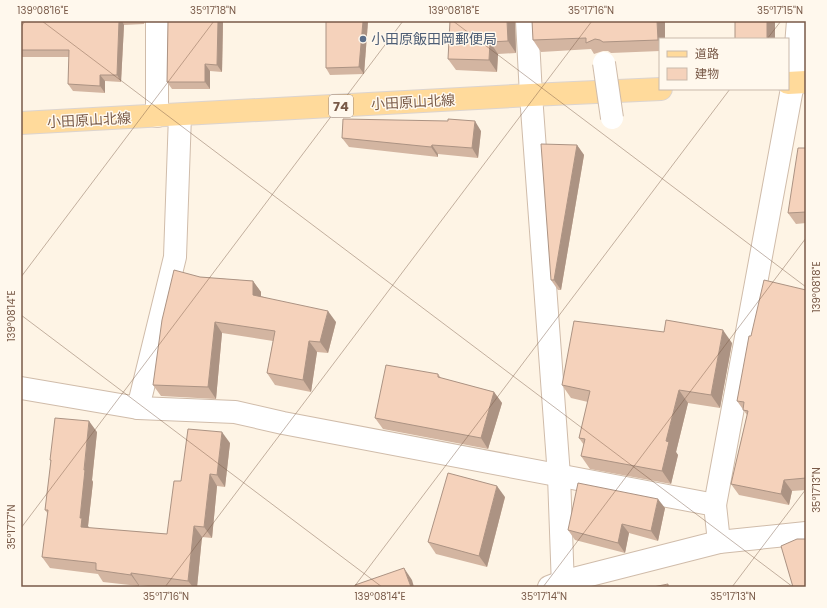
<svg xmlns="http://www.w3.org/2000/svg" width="827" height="608" viewBox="0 0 827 608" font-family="Poppins,'Noto Sans JP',sans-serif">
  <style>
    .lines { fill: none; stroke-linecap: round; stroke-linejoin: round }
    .minor-casing { stroke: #d0bcaa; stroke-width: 24 }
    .major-casing { stroke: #dcd4cf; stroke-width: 24 }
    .minor { stroke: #fff; stroke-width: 22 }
    .major { stroke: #ffda9b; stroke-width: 22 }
    .minor-bridge-casing { stroke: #d0bcaa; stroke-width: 24; stroke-linecap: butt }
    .minor-bridge { stroke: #fff; stroke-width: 22 }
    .wall { fill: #d3b5a1 }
    .shaded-wall { fill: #ac9383 }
    .building { fill: #f5d2bb; stroke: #ac9383 }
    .ticks { fill: none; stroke: #795a48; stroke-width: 1; stroke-opacity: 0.45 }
    .service-dot { fill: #5c6f8a; stroke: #fff8ed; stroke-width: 1.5 }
    .labels { text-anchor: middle; stroke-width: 3; stroke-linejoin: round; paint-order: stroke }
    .shield { fill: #fff8ed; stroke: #a1897a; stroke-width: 1 }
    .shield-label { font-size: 13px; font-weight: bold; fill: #795a48 }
    .service-label { font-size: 14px; fill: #4e5e75; stroke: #fff8ed; text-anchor: start }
    .street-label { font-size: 14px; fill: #795a48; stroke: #fff8ed }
    .neatline { fill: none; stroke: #795a48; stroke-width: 1.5 }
    .ticks-label { font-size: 10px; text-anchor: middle; fill: #795a48 }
  </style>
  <rect width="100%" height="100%" fill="#fef4e5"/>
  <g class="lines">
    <!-- minor casing -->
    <g class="minor-casing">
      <g id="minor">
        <path d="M157 21V116"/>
        <path d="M527 21 531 95 559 476 563 587"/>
        <path d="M21 388 138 408 235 412 283 423 715 505 719 542"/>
        <path d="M138 408 175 257 180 115"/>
        <path d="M715 505 793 83 798 21"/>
        <path d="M549 587 562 582 719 542 806 533"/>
      </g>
    </g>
    <!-- major casing -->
    <g class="major-casing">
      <g id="major">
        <path d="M788 83 806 82"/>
        <path d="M21 123 531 95 661 89"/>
      </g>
    </g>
    <!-- minor -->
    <use href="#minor" class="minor"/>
    <!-- major -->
    <use href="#major" class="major"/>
    <!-- minor-bridge casing -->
    <g class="minor-bridge-casing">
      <path id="minor-bridge" d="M604 63 612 118"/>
    </g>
    <!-- minor-bridge -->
    <use href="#minor-bridge" class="minor-bridge"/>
  </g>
  <!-- wall -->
  <g class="wall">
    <path d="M21 21H145L144 24 124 25 121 82 105 81V93L73 91 68 84 69 57H21Z"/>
    <path d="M168 21H223L222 72 210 71V89H172L167 82Z"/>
    <path d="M368 21 364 74 330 75 326 68Z"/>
    <path d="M515 21 516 53 498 54 497 72 456 70 448 59Z"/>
    <path d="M532 21H665V39H660V51L611 53 608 51H603L594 54 591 49 541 52 533 40Z"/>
    <path d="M481 131 478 158 438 154V157L349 147 342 138Z"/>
    <path d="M577 145 584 155 561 290H558L551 280Z"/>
    <path d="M806 148V223L796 224 788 213Z"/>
    <path d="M200 277 253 281 261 292V296L336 322 328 353 317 352 311 392 275 385 267 373 273 341 222 333 216 399 161 396 153 385Z"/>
    <path d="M806 290V490L792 491 789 505 739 495 731 484 747 415 737 401 751 336Z"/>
    <path d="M732 343 720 408 688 403 676 452 678 455 671 484 590 469 581 456 584 445 579 438 588 402 571 398 562 385Z"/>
    <path d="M438 374 441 378 494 392 502 403 488 449 383 429 375 418Z"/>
    <path d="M97 432 92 480 93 482 88 526 89 528 167 534 181 481 230 443 225 487 217 486 212 538 202 537 197 587H157L139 585V586L103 582 98 574 50 568 42 557 48 514 45 510 51 462 50 460Z"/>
    <path d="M505 497 487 567 436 554 428 542Z"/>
    <path d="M665 508 658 541 629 533 625 553 575 540 568 530Z"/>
  </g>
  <!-- shaded-wall -->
  <g class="shaded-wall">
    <path d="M119 21H122L124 25 121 82 117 75Z"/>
    <path d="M218 21H223L222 72 217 65Z"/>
    <path d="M363 21H368L364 74 359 67Z"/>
    <path d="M507 21H515L516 53 508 41Z"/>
    <path d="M657 21H665V39H660V43L658 40Z"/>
    <rect x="767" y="21" width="8" height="18"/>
    <path d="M490 42 498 54 497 72 489 60Z"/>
    <path d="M205 64 210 71V89L205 82Z"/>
    <path d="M100 75 105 81V93L100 86Z"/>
    <path d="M475 121 481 131 478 158 472 148Z"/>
    <path d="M432 145 438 154V157L431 147Z"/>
    <path d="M577 145 584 155 561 290 554 280Z"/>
    <path d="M253 281 261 292V306L253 295Z"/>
    <path d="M328 311 336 322 328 353 320 342Z"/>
    <path d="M215 322 222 333 216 399 208 387Z"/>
    <path d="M723 330 732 343 720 408 711 395Z"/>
    <path d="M309 341 317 352 311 392 303 380Z"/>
    <path d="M679 390 688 403 676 452 678 455 671 484 662 471 666 441Z"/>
    <path d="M494 392 502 403 488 449 481 438Z"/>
    <path d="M89 421 97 432 92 480 93 482 88 526 90 529 81 527 80 518Z"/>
    <path d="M222 432 230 443 225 487 217 475Z"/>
    <path d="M210 474 217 486 212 538 204 527Z"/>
    <path d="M784 480 792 491 789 505 781 494Z"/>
    <path d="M497 486 505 497 487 567 479 556Z"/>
    <path d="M658 499 665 508 658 541 651 531Z"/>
    <path d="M622 524 629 533 625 553 618 543Z"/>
    <path d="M194 526 202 537 197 587H193L188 581Z"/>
    <path d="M404 568 412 580 414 587H411Z"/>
    <path d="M131 573 139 585V586L131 575Z"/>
  </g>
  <!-- building -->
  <g class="building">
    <path d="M21 21H119L117 75H100V86L68 84 69 50H21Z"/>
    <path d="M168 21H218L217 65 205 64V82H167Z"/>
    <path d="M326 21H363L359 67 326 68Z"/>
    <path d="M450 21H507L508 41 490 42 489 60 448 59Z"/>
    <path d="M532 21H657L658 40 603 42 600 40 595 39 586 43V38L533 40Z"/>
    <rect x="735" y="21" width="32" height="18"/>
    <path d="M343 119 448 121V119L475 121 472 148 432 145 431 147 342 138Z"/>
    <path d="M541 144 577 145 554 280H551Z"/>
    <path d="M798 148H806V212L788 213Z"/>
    <path d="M174 270 200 277 253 281V295L328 311 320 342 309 341 303 380 267 373 275 331 215 322 208 387 153 385 162 320Z"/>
    <path d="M764 280 806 290V478L784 480 781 494 731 484 748 411 743 410 744 402 737 401 749 336H751Z"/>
    <path d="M666 320 723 330 711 395 679 390 666 441 669 442 662 471 581 456 585 439 579 438 590 391 562 385 574 321 664 332Z"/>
    <path d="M386 365 438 374V377L494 392 481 438 375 418Z"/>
    <path d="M55 418 89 421 84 470H85L80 518H82L81 527 167 534 174 481H181L188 429 222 432 217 475 210 474 204 527 194 526 188 581 131 573V575L96 570V563L42 557 48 510H45L51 460H50Z"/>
    <path d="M448 473 497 486 479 556 428 542Z"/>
    <path d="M578 483 658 499 651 531 622 524 618 543 568 530Z"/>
    <path d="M797 539H806V587H793L781 546Z"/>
    <path d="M404 568 411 587H355V585Z"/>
    <path d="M668 584V587H653Z"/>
  </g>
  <!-- ticks -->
  <path class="ticks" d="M42 21 793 587M453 21 806 287M21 27 25 21M767 39 781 21M21 277 214 21M21 315 382 587M21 528 403 21M165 587 592 21M354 587 730 89M543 587 806 238M732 587 806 489"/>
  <!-- markers -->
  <circle class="service-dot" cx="363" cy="39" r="4"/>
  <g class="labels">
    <!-- shield labels -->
    <rect class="shield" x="329" y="95" width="24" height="22" rx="3"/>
    <g class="shield-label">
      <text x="341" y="111">74</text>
    </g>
    <!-- service labels -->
    <g class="service-label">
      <text x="371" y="44">小田原飯田岡郵便局</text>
    </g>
    <!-- street labels -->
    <g class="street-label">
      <text transform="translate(413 102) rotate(-3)" y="5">小田原山北線</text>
      <text transform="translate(89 120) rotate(-3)" y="5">小田原山北線</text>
    </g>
  </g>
  <!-- border -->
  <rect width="827" height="608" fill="none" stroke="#fff8ed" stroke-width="44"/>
  <!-- legend -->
  <rect x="659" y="38" width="130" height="52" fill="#fff8ed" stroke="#c9b9ab"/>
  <rect x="667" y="51" width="20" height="6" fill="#ffda9b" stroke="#c9b9ab"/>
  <text x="695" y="58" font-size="12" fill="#795a48">道路</text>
  <rect x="667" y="68" width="20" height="12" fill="#f5d2bb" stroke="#c9b9ab"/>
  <text x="695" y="78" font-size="12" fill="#795a48">建物</text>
  <rect x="22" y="22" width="783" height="564" class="neatline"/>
  <g class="ticks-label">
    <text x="43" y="14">139°08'16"E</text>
    <text x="213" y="14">35°17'18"N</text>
    <text x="454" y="14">139°08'18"E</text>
    <text x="591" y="14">35°17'16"N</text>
    <text x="780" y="14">35°17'15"N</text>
    <text transform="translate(816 287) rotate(-90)" y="4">139°08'18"E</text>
    <text transform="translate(11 316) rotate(-90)" y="4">139°08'14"E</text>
    <text transform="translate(816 490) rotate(-90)" y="4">35°17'13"N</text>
    <text transform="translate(11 527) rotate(-90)" y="4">35°17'17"N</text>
    <text x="166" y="600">35°17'16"N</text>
    <text x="380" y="600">139°08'14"E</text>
    <text x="544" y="600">35°17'14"N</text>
    <text x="733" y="600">35°17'13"N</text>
  </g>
</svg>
